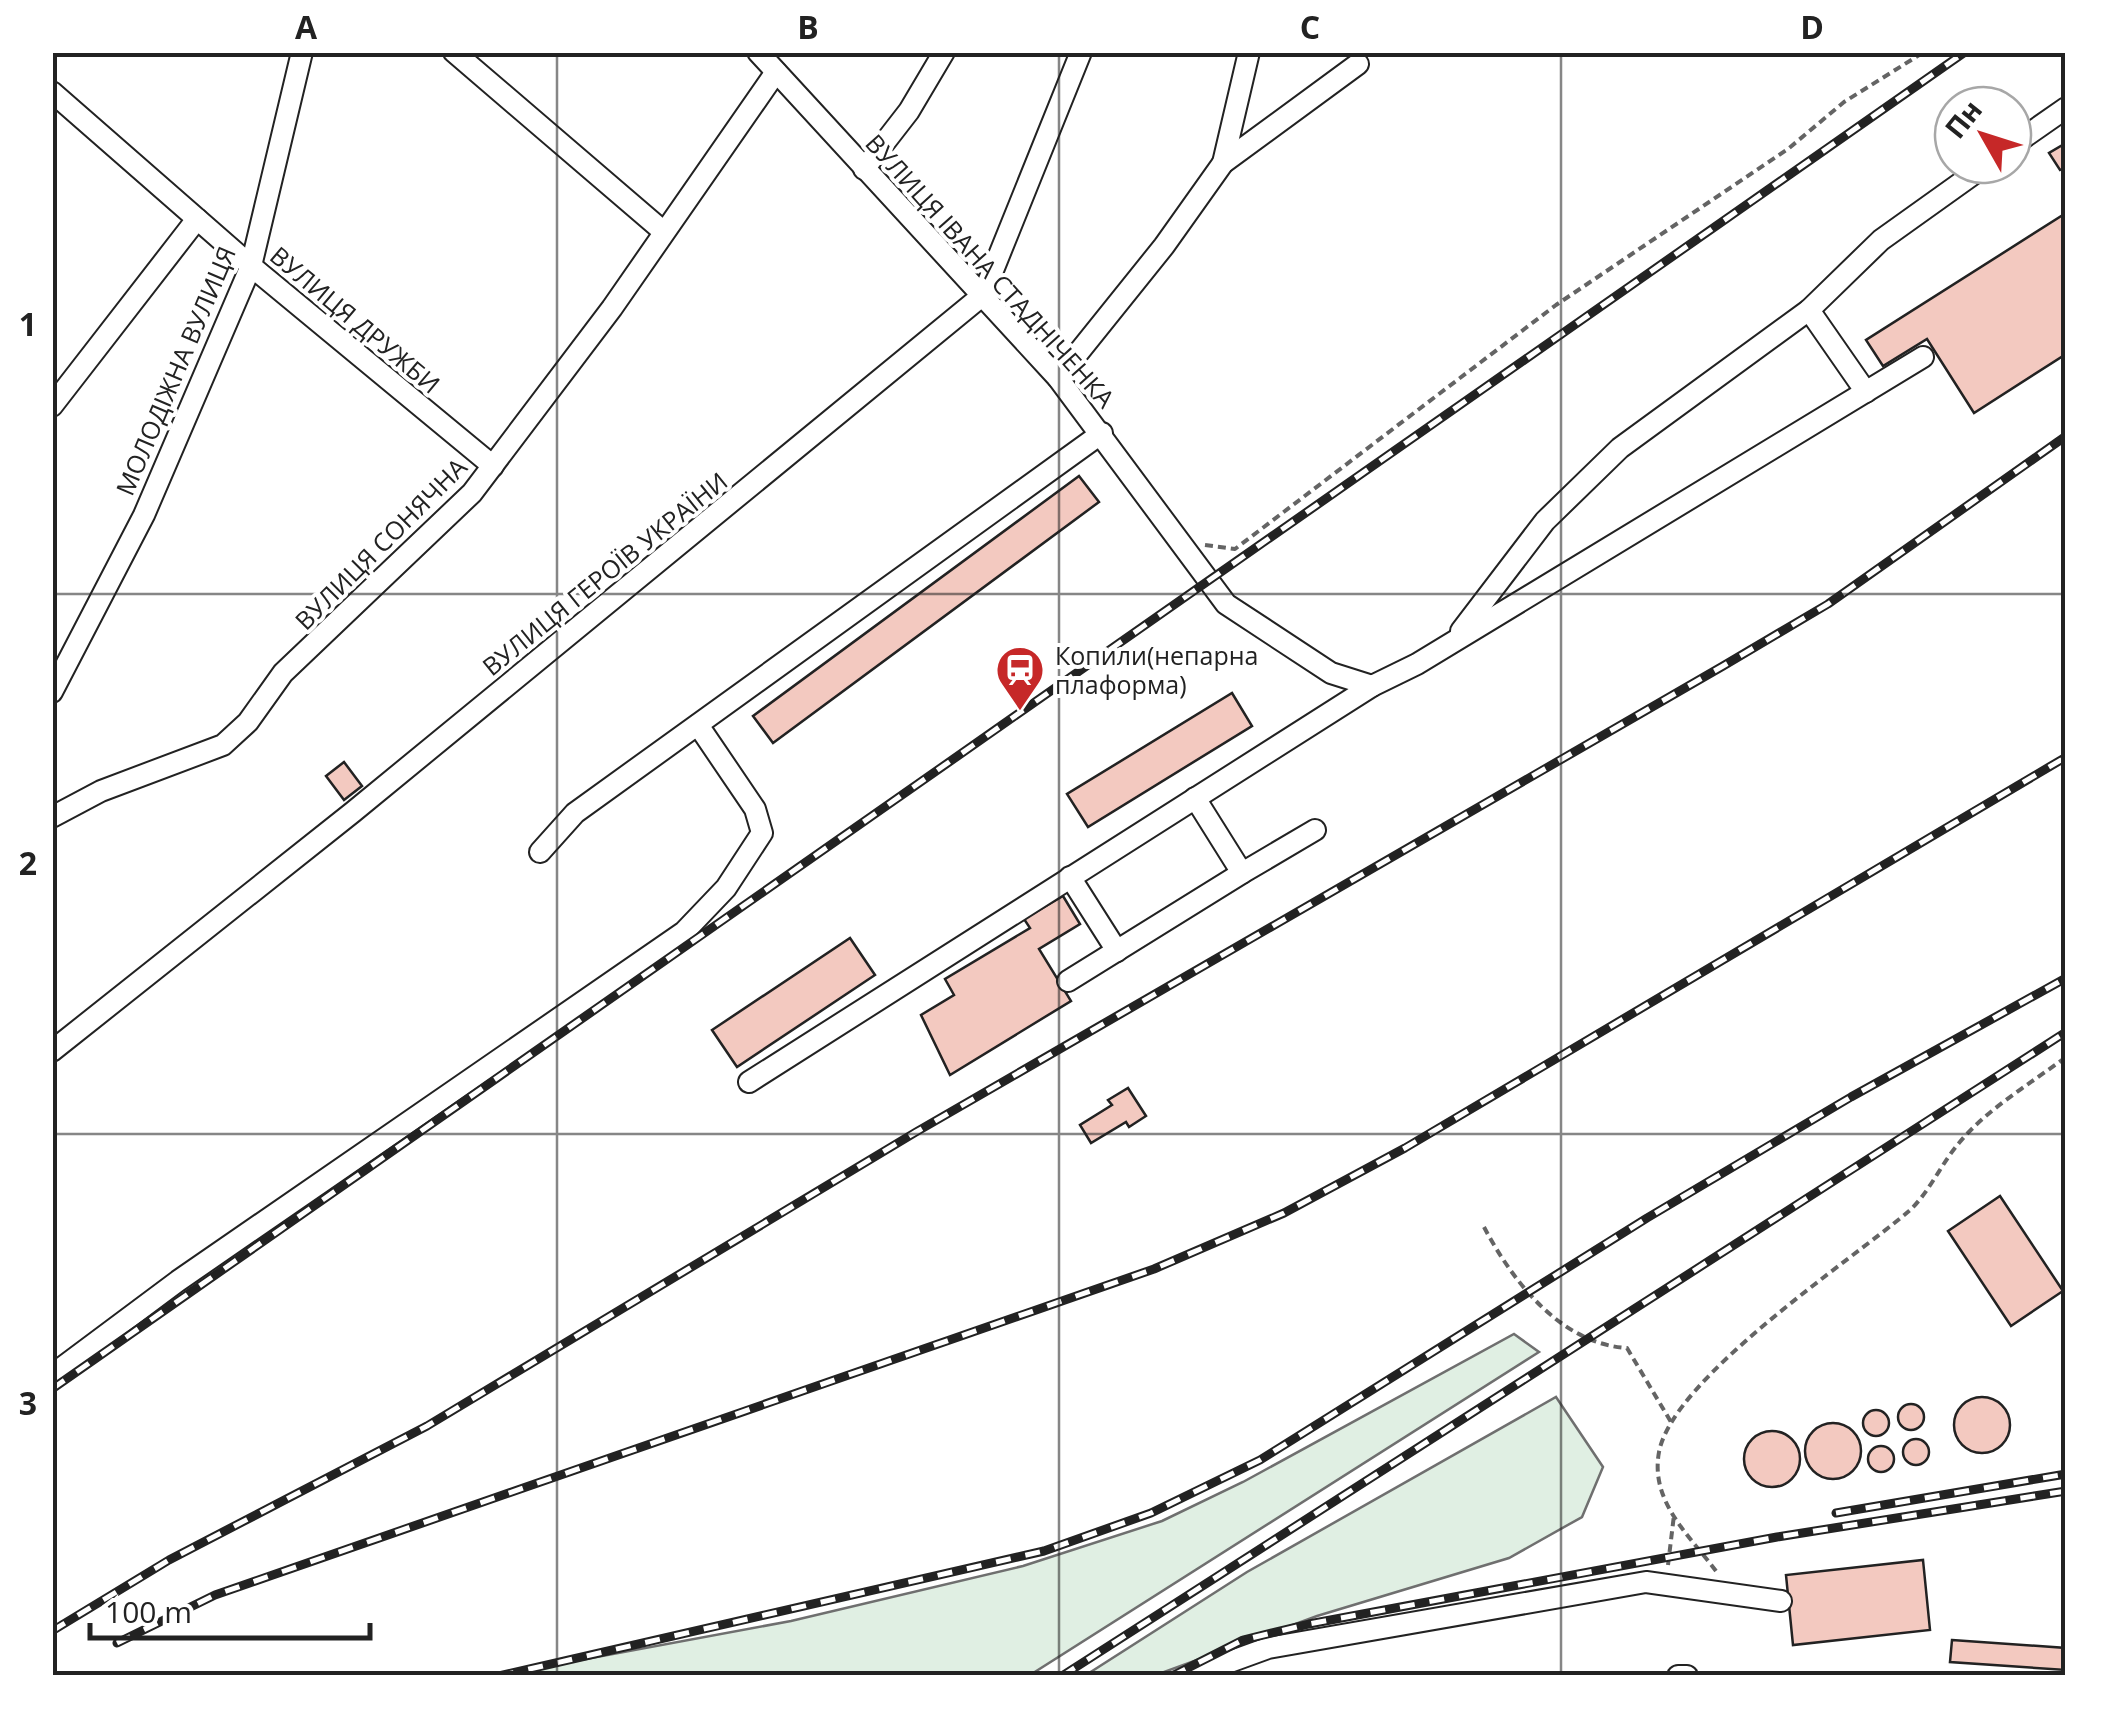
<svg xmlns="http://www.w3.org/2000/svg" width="2118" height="1728" viewBox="0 0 2118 1728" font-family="'Open Sans',sans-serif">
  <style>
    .green { fill: #e0efe3; stroke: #6f6f6f; stroke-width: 2.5 }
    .building { fill: #f3c9c0; stroke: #222; stroke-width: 2.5 }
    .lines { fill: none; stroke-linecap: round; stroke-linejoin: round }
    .minor-casing { stroke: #222; stroke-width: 24 }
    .path { stroke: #646464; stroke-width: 4; stroke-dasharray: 8 5; stroke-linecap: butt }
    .minor { stroke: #fff; stroke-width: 20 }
    .rail-casing { stroke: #222; stroke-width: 9 }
    .rail { stroke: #fff; stroke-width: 5; stroke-dasharray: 15; stroke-linecap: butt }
    .grid { fill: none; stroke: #222; stroke-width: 2.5; stroke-opacity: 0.55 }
    .labels { text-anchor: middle; stroke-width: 8; stroke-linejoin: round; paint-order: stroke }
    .street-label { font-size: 25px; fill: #222; stroke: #fff }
    .poi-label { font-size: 25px; fill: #222; stroke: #fff; text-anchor: start }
    .neatline { fill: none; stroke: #222; stroke-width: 4 }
    .grid-label { font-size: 32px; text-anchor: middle; font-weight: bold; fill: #222 }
  </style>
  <rect width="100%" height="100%" fill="#fff"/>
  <!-- green -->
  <g class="green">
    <path d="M1514 1334 1539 1352 1030 1675H500L791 1621 1023 1566 1162 1521 1243 1482Z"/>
    <path d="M1556 1397 1603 1467 1582 1517 1509 1558 1317 1616 1156 1675H1086L1247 1572Z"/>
  </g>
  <!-- building -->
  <g class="building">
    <path d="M2066 143V167L2060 170 2049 153Z"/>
    <path d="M2066 213V354L1974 413 1927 339 1883 366 1866 340Z"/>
    <path d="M1079 476 1099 502 773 743 753 716Z"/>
    <path d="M1232 693 1252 726 1088 827 1067 794Z"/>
    <path d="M344 762 362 786 344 800 326 776Z"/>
    <path d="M1063 896 1080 924 1039 949 1071 1001 950 1075 921 1015 954 995 945 979 1030 928 1024 919Z"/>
    <path d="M850 938 875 975 737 1067 712 1030Z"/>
    <path d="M1128 1088 1146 1116 1129 1127 1126 1122 1091 1143 1080 1125 1112 1105 1108 1100Z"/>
    <path d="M2000 1196 2063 1291 2011 1326 1948 1231Z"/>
    <circle cx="1982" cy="1425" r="28"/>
    <circle cx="1911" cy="1417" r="13"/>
    <circle cx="1876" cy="1423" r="13"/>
    <circle cx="1833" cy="1451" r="28"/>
    <circle cx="1772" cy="1459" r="28"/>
    <circle cx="1916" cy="1452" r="13"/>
    <circle cx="1881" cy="1459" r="13"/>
    <path d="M1923 1560 1930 1630 1793 1645 1786 1575Z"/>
    <path d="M1952 1640 2066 1648V1670L1950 1662Z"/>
  </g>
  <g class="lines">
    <!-- minor casing -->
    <g class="minor-casing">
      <g id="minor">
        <path d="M454 52 664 232"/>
        <path d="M758 52 1058 378 1226 604 1331 673 1372 686 1417 664 1923 357"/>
        <path d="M52 92 251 266 493 466"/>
        <path d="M2013 145 2066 108"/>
        <path d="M1223 163 1249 52"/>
        <path d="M864 169 909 111 944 52"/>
        <path d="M1058 378 1164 246 1223 163 1358 64"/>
        <path d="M1866 392 1809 310 1881 240 1986 165"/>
        <path d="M52 406 197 219"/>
        <path d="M1461 631 1545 521 1620 448 1809 310"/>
        <path d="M52 692 144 515 251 266 302 52"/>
        <path d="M1195 798 1242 873 1315 830"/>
        <path d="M52 817 101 791 223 745 248 722 283 673 472 493 612 308 776 72"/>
        <path d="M540 852 575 813 1102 433"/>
        <path d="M1070 877 1117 951"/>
        <path d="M1068 981 1242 873"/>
        <path d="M52 1051 353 812 983 295 1081 52"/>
        <path d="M749 1082 1372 686"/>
        <path d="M52 1375 178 1281 684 932 726 888 762 833 755 809 698 725"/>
        <path d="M1191 1676 1268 1648 1646 1582 1781 1601"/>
        <path d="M1678 1676H1687"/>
      </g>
    </g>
    <!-- path -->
    <g class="path">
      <path d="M1205 545 1235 549 1556 305 1788 149 1844 102 1924 52"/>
      <path d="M1484 1227C1513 1282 1561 1344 1627 1348L1671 1422"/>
      <path d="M1668 1565 1674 1515"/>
      <path d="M1716 1571C1688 1534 1650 1501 1659 1452 1673 1378 1849 1262 1909 1211 1929 1193 1941 1164 1959 1143 1987 1109 2030 1084 2066 1057"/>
    </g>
    <!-- minor -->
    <use href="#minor" class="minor"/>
    <!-- rail casing -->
    <g class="rail-casing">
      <g id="rail">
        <path d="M52 1389 1965 52"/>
        <path d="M1836 1513 2066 1474"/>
        <path d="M52 1631 169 1560 427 1426 916 1132 1723 666 1828 604 2066 436"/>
        <path d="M117 1643 215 1595 1154 1269 1284 1213 1405 1148 2066 757"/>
        <path d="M499 1676 1044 1551 1151 1513 1260 1460 1647 1218 1851 1097 2066 978"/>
        <path d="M1062 1676 2066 1032"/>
        <path d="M1172 1676 1243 1640 1309 1624 1777 1537 2066 1491"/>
      </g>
    </g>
    <!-- rail -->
    <use href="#rail" class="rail"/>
  </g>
  <!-- grid -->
  <path class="grid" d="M557 52V1676M1059 52V1676M1561 52V1676M52 594H2066M52 1134H2066"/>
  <!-- icons -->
  <defs>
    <g id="station-pin" transform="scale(2.5)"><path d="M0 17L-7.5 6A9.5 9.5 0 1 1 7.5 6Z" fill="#c62828" stroke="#fff"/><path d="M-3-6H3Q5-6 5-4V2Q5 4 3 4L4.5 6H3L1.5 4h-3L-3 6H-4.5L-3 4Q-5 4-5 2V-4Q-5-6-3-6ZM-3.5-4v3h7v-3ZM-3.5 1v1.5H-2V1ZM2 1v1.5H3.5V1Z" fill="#fff"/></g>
  </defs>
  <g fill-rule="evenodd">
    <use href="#station-pin" x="1020" y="670"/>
  </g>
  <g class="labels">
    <!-- street labels -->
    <g class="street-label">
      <text transform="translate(990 271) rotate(48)" y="9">ВУЛИЦЯ ІВАНА СТАДНІЧЕНКА</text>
      <text transform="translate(355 320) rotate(40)" y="9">ВУЛИЦЯ ДРУЖБИ</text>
      <text transform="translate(176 371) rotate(-67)" y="9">МОЛОДІЖНА ВУЛИЦЯ</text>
      <text transform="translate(381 544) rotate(-45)" y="9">ВУЛИЦЯ СОНЯЧНА</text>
      <text transform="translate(605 574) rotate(-39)" y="9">ВУЛИЦЯ ГЕРОЇВ УКРАЇНИ</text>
    </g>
    <!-- poi labels -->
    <g class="poi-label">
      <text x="1055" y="665">Копили(непарна<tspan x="1055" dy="29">плаформа)</tspan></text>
    </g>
  </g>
  <!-- border -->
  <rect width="2118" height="1728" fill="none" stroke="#ffffff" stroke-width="110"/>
  <!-- north arrow -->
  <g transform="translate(1983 135) rotate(309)"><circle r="48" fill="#ffffff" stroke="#a7a7a7" stroke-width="2.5"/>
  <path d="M0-8L18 38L0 25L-18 38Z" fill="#c62828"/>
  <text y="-15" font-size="28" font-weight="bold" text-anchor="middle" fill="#222222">Пн</text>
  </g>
  <!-- scale -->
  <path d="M90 1623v15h280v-15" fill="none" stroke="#222222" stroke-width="5"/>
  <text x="105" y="1623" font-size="30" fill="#222222" stroke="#ffffff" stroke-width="8" paint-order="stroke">100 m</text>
  <rect x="55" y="55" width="2008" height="1618" class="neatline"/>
  <g class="grid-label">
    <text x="306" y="39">A</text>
    <text x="808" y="39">B</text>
    <text x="1310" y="39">C</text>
    <text x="1812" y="39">D</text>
    <text x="28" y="336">1</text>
    <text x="28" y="875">2</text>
    <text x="28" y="1415">3</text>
  </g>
</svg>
